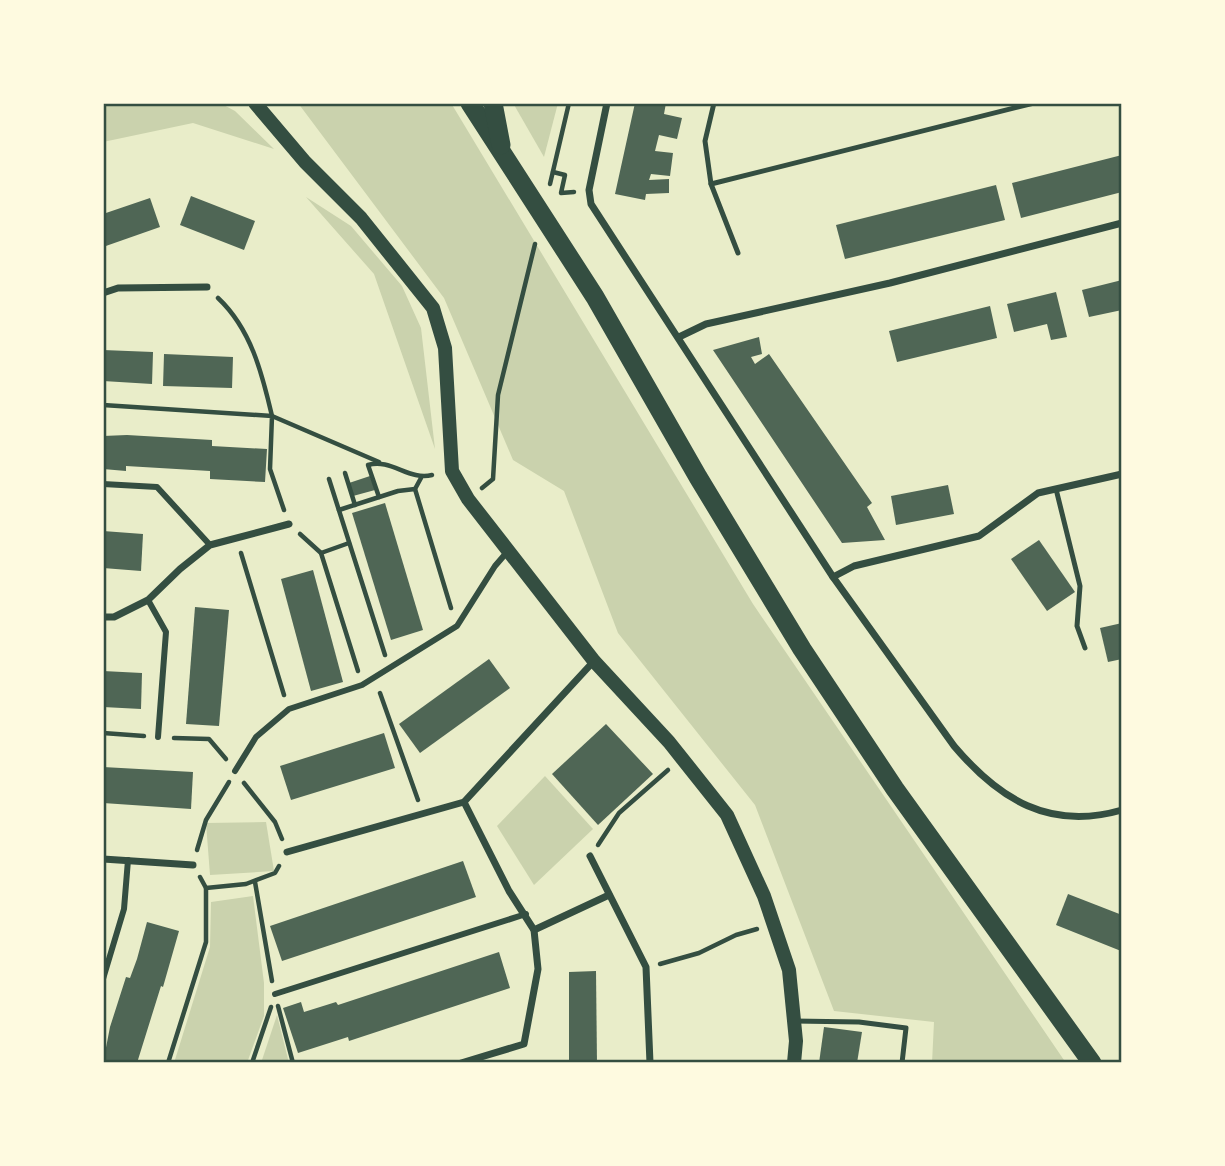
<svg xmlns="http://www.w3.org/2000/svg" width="1225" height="1166" viewBox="0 0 1225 1166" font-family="'Nunito Sans',sans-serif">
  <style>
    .green { fill: #cad2ad }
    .building { fill: #4f6655 }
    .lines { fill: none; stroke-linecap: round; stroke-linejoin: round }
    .path { stroke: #344e41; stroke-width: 4.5 }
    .service { stroke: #344e41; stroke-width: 5 }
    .pedestrian { stroke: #344e41; stroke-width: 6 }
    .minor { stroke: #344e41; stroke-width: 7 }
    .secondary { stroke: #344e41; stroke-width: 14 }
    .trunk { stroke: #344e41; stroke-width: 19 }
    .neatline { fill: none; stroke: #344e41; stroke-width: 2.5 }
  </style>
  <rect width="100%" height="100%" fill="#e9edc9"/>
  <!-- green -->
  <g class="green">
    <path d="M103 103H220L235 111 274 149 193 123 103 142Z"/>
    <path d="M298 103H451L753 604 1066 1063H932L934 1022 834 1011 755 805 618 633 564 491 513 460 444 298Z"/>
    <path d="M513 103H558L544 157Z"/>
    <path d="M306 197 351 226 402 286 421 328 435 449 374 274Z"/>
    <path d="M545 776 593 829 534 885 497 826Z"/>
    <path d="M266 822 274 871 210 875 206 823Z"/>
    <path d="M253 896 264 983V1016L247 1063H174L210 947 211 902Z"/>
    <path d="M277 1015 289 1063H261Z"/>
  </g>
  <!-- building -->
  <g class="building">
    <path d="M635 103H666L664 114 682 118 677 139 659 135 655 151 673 153 670 176 651 174 649 180 669 179V193L646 194 645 200 615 194Z"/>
    <path d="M1122 155V192L1021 218 1012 183Z"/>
    <path d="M996 185 1005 220 845 259 836 225Z"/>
    <path d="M191 196 255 221 244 250 180 225Z"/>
    <path d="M150 198 160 227 103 247V214Z"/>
    <path d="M1122 280V310L1089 317 1082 290Z"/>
    <path d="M1056 292 1067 337 1051 340 1047 324 1014 332 1007 304Z"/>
    <path d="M990 306 997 338 897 362 889 331Z"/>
    <path d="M759 337 762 354 751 357 755 364 769 354 872 503 867 507 885 540 842 543 713 350Z"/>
    <path d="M103 350 153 352 152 384 103 381Z"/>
    <path d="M164 354 233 357 232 388 163 386Z"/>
    <path d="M127 435 212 440V446L267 449 265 482 210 479V471L126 466V471L103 469V436Z"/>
    <path d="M370 476 375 490 353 496 349 483Z"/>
    <path d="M948 485 954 514 896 525 891 496Z"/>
    <path d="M385 503 423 630 391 640 352 513Z"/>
    <path d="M103 531 143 534 141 571 103 568Z"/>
    <path d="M1039 540 1075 592 1047 611 1011 559Z"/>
    <path d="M313 570 343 682 311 691 281 579Z"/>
    <path d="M195 607 229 610 219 726 186 724Z"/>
    <path d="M1122 623V659L1108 662 1100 628Z"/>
    <path d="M489 659 510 688 420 753 399 724Z"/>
    <path d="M103 671 142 673 141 709 103 707Z"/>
    <path d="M606 724 653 774 598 825 552 774Z"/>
    <path d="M384 733 395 768 291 800 280 766Z"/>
    <path d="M103 767 193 772 191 809 103 803Z"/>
    <path d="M463 861 476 897 282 961 270 926Z"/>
    <path d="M1068 894 1122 915 1121 951 1056 925Z"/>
    <path d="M147 922 179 931 163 987 161 986 137 1063H103L110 1027 126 977 130 978 137 959Z"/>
    <path d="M499 952 510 988 349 1041 348 1037 298 1053 283 1008 301 1002 304 1012 336 1002 338 1005Z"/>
    <path d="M596 971 597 1063H569V972Z"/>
    <path d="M824 1027 862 1032 857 1063H819Z"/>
  </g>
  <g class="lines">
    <!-- path -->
    <g class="path">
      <path d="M553 172 565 175 561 193 574 192"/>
      <path d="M550 184 569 103"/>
      <path d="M218 298C251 329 262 373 272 416L379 462"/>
      <path d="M103 405 272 416 270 469 284 510"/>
      <path d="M345 473 355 505"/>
      <path d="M421 478 415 489 451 608"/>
      <path d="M329 479 385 655"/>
      <path d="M482 488 493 479 498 395 535 244"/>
      <path d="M379 497 368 465C391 458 409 481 432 475"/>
      <path d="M339 510 398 491 415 489"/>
      <path d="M300 534 321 553 358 671"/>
      <path d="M241 553 284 695"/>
      <path d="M321 553 349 543"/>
      <path d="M380 693 418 800"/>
      <path d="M103 733 144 736"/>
      <path d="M174 738 209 739 226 759"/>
      <path d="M244 783 275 822 282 839"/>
      <path d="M598 845 619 813 668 770"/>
      <path d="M197 850 206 820 229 782"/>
      <path d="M200 877 206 888 246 884 275 873 279 866"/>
      <path d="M255 882 272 981"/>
      <path d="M660 964 699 953 736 935 757 929"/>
      <path d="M278 1006 293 1063"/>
      <path d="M168 1063 206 942V888"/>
      <path d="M252 1063 271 1007"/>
    </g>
    <!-- service -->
    <g class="service">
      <path d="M714 103 705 141 711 184 1034 103"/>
      <path d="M711 184 738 253"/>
      <path d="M1056 489 1080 586 1077 626 1085 648"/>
      <path d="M794 1021 859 1022 906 1028 902 1063"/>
    </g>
    <!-- pedestrian -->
    <g class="pedestrian">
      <path d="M103 484 157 487 210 545"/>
      <path d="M148 600 166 632 158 737"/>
      <path d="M235 771 256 737 289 709 362 685 457 626 495 566 508 551"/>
      <path d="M103 979 124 909 128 860"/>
      <path d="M275 994 526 914"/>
    </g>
    <!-- minor -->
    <g class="minor">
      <path d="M607 103 589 190 591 204 833 577 954 746C999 799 1049 831 1122 810"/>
      <path d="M103 293 118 288 207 287"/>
      <path d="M679 337 706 324 890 283 1122 223"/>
      <path d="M833 577 854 566 979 536 1038 493 1122 474"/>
      <path d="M103 617H114L148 600 180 569 210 545 289 524"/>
      <path d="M287 852 464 802 594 661"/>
      <path d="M590 856 646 967 650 1063"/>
      <path d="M103 859 193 865"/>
      <path d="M534 930 609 895"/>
      <path d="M461 1063 524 1044 538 969 534 930 509 891 464 802"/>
    </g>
    <!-- secondary -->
    <path class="secondary" d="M255 103 305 162 361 218 433 308 445 348 452 471 468 499 594 661 669 742 727 815 764 896 789 970 796 1041 794 1063"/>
    <!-- trunk -->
    <g class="trunk">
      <path d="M470 103 595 297 698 477 802 649 895 789 1092 1063"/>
      <path d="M493 103 501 145"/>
    </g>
  </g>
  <!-- border -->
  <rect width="1225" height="1166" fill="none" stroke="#fefae0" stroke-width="210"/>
  <rect x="105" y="105" width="1015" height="956" class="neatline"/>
</svg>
